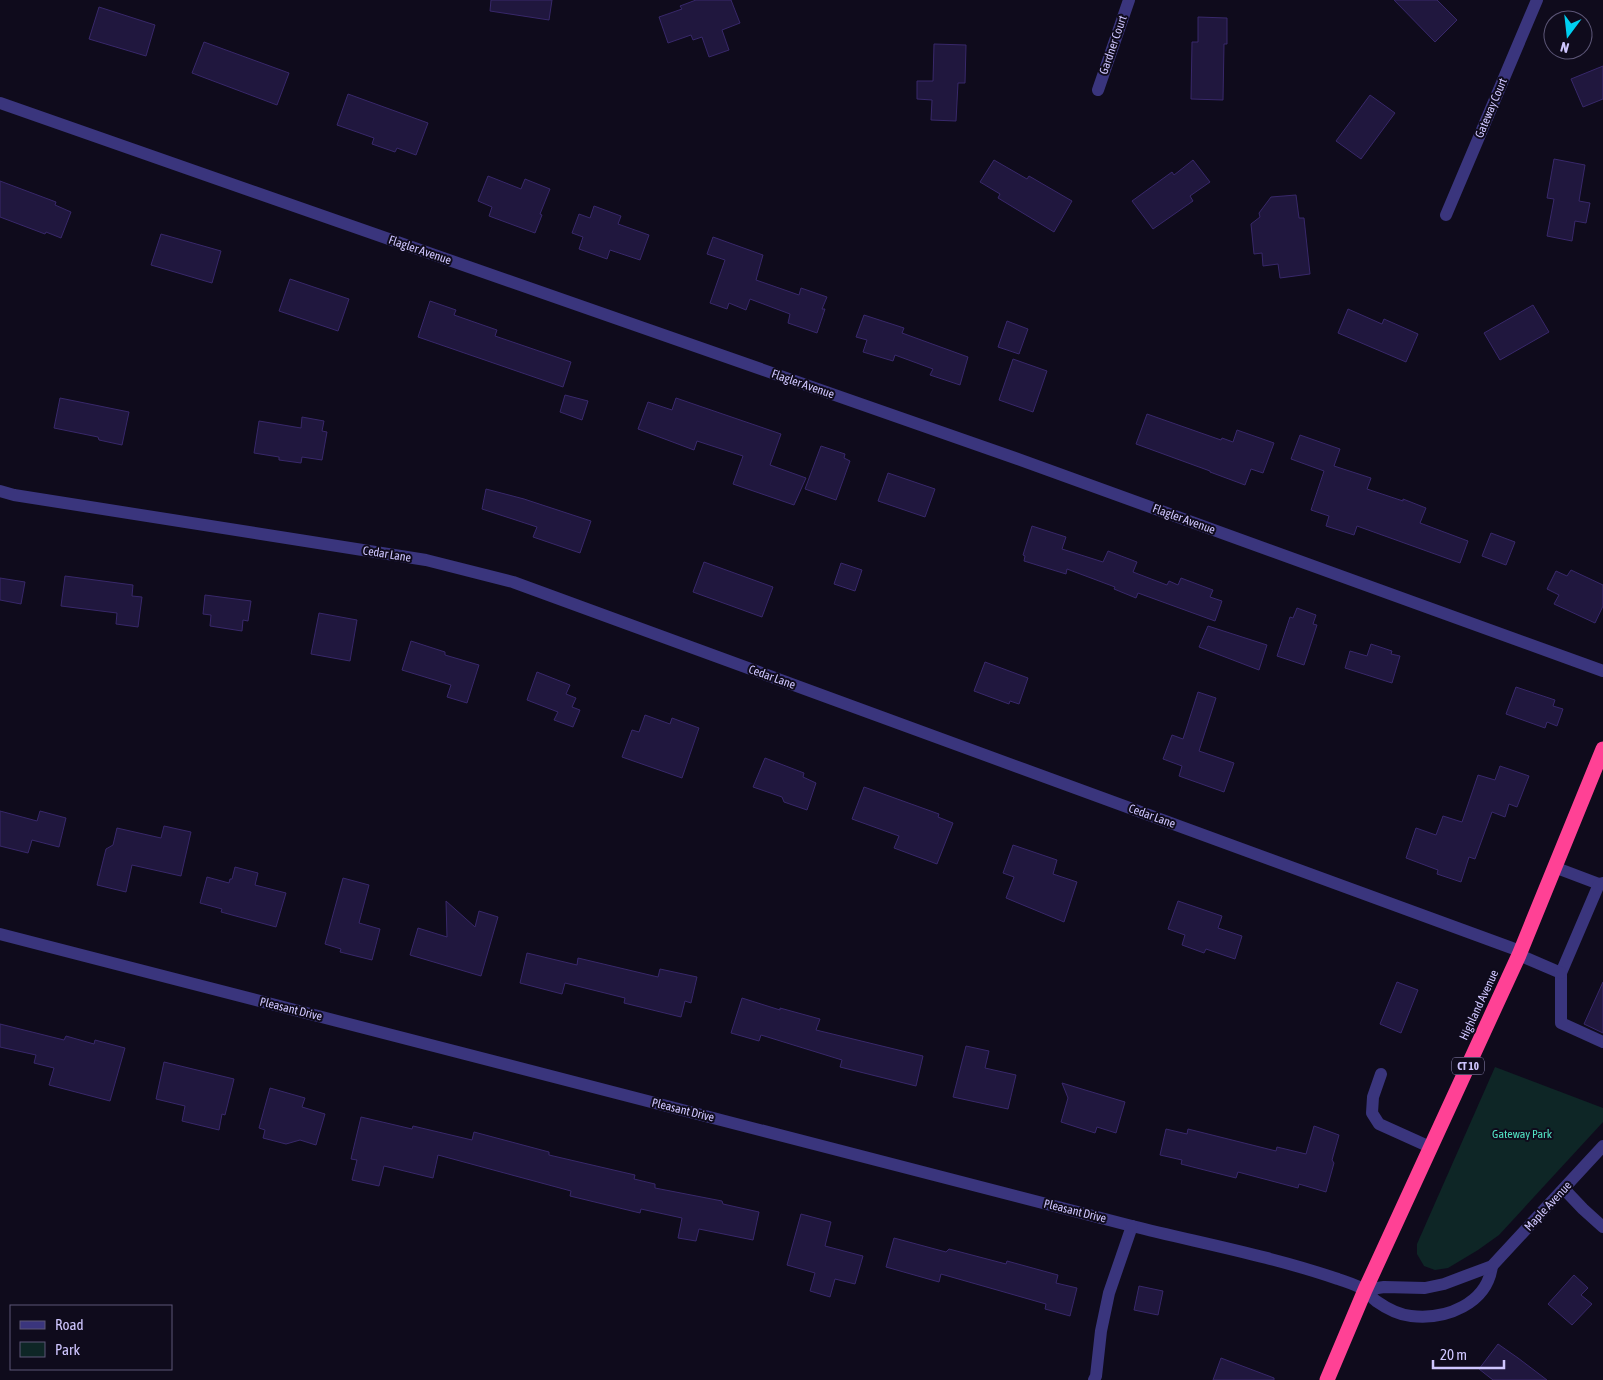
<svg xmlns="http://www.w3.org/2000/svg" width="1603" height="1380" viewBox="0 0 1603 1380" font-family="'Asap Condensed',sans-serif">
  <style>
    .green { fill: #0e2626 }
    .building { fill: #20173e; stroke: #38286a }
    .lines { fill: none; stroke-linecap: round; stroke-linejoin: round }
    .minor { stroke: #3a357d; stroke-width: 12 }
    .highway { stroke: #ff4195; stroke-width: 15 }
    .labels { text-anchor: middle; stroke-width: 4; stroke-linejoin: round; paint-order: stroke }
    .shield { fill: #0f0b1c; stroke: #958ebb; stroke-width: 1 }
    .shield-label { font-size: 11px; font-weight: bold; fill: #cfc6ff }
    .street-label { font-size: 12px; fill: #cfc6ff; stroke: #0f0b1c }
    .park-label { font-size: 12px; fill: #51e0c2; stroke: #0f0b1c }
  </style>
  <rect width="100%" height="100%" fill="#0f0b1c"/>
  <!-- green -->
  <path class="green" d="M1495 1067 1603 1108V1122L1499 1235 1478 1250 1448 1268 1435 1270 1424 1266 1417 1254V1244Z"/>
  <!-- building -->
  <g class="building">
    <path d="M491 0H552L549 20 490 11Z"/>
    <path d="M696 0H731L740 23 722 30 729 50 709 57 702 37 693 40 691 35 668 43 659 17 682 9 680 6Z"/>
    <path d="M1394 0H1437L1457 20 1435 42Z"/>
    <path d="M99 7 155 25 146 56 89 39Z"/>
    <path d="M1198 17 1227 18V44H1224L1223 100 1191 99 1192 42H1198Z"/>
    <path d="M204 42 289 73 277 105 192 73Z"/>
    <path d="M934 44 966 45 965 83H958L956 121 931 120 932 100 917 99V81H933Z"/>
    <path d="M1603 66V99L1583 107 1571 79Z"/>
    <path d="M348 94 428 123 416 155 397 148 395 152 372 144 374 138 337 125Z"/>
    <path d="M1370 95 1395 113 1361 159 1336 141Z"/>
    <path d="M1554 159 1585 165 1579 201 1590 203 1586 223 1575 221 1572 241 1547 236 1554 199 1547 198Z"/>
    <path d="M994 160 1027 179 1029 176 1072 201 1054 232 998 198 1000 194 980 182Z"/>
    <path d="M1193 160 1210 182 1190 196 1193 201 1153 229 1132 201 1172 172 1174 175Z"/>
    <path d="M488 176 521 189 525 179 550 189 540 214 542 215 535 233 489 216 492 207 478 201Z"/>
    <path d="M0 181 56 202 55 205 71 212 61 238 46 232 45 234 0 217Z"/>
    <path d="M1296 195 1299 218H1304L1310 274 1280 278 1278 264 1263 266 1262 253 1254 254 1251 224 1260 217 1259 213 1271 197Z"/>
    <path d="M594 206 621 216 618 224 649 235 640 260 610 250 607 259 579 249 583 237 572 233 579 214 590 218Z"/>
    <path d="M161 234 221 251 212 283 151 265Z"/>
    <path d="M713 237 763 255 756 280 799 295 801 288 827 297 822 309H825L817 333 788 323 790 314 750 299 746 310 729 303 727 309 710 303 725 260 707 254Z"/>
    <path d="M290 279 349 299 338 331 279 311Z"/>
    <path d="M430 301 456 310 454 315 497 330 495 336 571 362 563 387 418 337Z"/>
    <path d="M1533 305 1549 332 1500 360 1484 333Z"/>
    <path d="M1348 309 1382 324 1384 319 1418 334 1406 362 1338 333Z"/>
    <path d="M864 315 904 328 902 333 968 357 960 385 930 375 933 369 895 355 893 361 863 352 867 340 856 337Z"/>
    <path d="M1007 321 1028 329 1019 354 998 347Z"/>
    <path d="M1013 359 1047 371 1033 412 999 400Z"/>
    <path d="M565 395 588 401 582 420 560 412Z"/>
    <path d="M60 398 129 412 122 445 99 440 98 437 54 428Z"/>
    <path d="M676 398 781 434 770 465 806 478 794 505 733 484 743 456 697 441 694 450 638 429 648 402 672 410Z"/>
    <path d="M1147 414 1221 440 1222 438 1233 442 1237 430 1274 443 1263 473 1251 469 1245 485 1210 472V471L1136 444Z"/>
    <path d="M302 417 324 421 322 431 327 432 322 460 302 457 301 463 279 460V457L254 453 259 421 301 428Z"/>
    <path d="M1300 435 1340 449 1334 466 1371 478 1367 489 1403 501V499L1426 508 1420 523 1468 541 1460 563 1357 526 1354 535 1326 526 1329 516 1311 510 1324 471 1291 459Z"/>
    <path d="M821 446 845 454 844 458 850 461 836 500 805 489Z"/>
    <path d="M888 473 935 489 925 517 878 501Z"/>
    <path d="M486 489 524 499 591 521 580 553 533 537 537 527 482 509Z"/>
    <path d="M1032 526 1066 537 1062 549 1103 562 1108 551 1137 562 1133 572 1167 585 1169 581 1178 585 1181 578 1213 590 1210 597 1222 601 1215 621 1138 593 1136 598 1114 589 1115 587 1067 569 1066 574 1024 561 1025 556 1023 555Z"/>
    <path d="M1491 533 1515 542 1506 565 1482 556Z"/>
    <path d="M704 562 773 587 762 617 693 592Z"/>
    <path d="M841 563 862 570 855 591 834 584Z"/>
    <path d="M1571 570 1603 585V606L1595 623 1554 604 1559 595 1547 589 1556 571 1567 576Z"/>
    <path d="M65 576 133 585 132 596 142 597 138 627 116 624 117 613 61 606Z"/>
    <path d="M0 578 25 582 21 604 0 600Z"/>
    <path d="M205 595 251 601 248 621 243 620 242 631 210 626 211 615 203 614Z"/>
    <path d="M1297 608 1316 615 1313 624 1317 625 1304 665 1277 656 1290 617 1293 618Z"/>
    <path d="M319 613 357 620 350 661 311 654Z"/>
    <path d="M1208 626 1267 645 1259 670 1199 647Z"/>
    <path d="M411 641 445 652V655L479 665 467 703 447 697 451 685 402 670Z"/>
    <path d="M1371 644 1392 651 1391 654 1400 656 1392 683 1345 668 1350 651 1367 656Z"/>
    <path d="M985 662 1028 678 1019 704 1010 701 1009 704 974 691Z"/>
    <path d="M537 672 570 685 566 694 576 698 572 707 580 710 573 727 554 720 558 712 527 700Z"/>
    <path d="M1516 687 1555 700 1553 706 1563 709 1557 726 1547 722 1545 728 1506 714Z"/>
    <path d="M1198 692 1216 698 1199 751 1234 763 1224 792 1179 776 1182 766 1163 759 1172 735 1183 739Z"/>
    <path d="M645 715 670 724 672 718 699 728 682 778 622 757 632 730 639 732Z"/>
    <path d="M765 758 804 773 803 777 816 783 807 810 784 802 782 797 753 787Z"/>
    <path d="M1500 766 1529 776 1517 807 1509 804 1505 817 1492 812 1475 859 1469 857 1461 882 1437 874 1438 870 1406 858 1416 828 1436 835 1443 816 1462 822 1478 775 1495 780Z"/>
    <path d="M864 787 939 814 938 817 953 823 937 864 894 848 899 836 852 819Z"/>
    <path d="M0 811 37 821 40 811 66 818 59 847 32 840 28 853 0 846Z"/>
    <path d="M164 826 191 832 181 876 132 865 126 892 97 885 106 849 113 845 117 828 161 838Z"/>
    <path d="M1013 845 1057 860 1053 874 1077 882 1064 922 1006 898 1014 877 1003 873Z"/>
    <path d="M235 867 258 873 255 885 286 893 276 927 221 912 222 909 200 903 207 877 229 883 230 879H232Z"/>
    <path d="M343 878 369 885 359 923 380 929 372 960 340 952 341 949 325 944Z"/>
    <path d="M446 901 475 927 479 911 498 917 481 976 410 955 418 928 447 937Z"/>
    <path d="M1178 901 1222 916 1218 928 1242 936 1235 959 1206 949 1204 953 1182 945 1185 935 1168 929Z"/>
    <path d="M527 953 577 965 578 958 658 977 660 969 697 977 691 1003 685 1001 681 1017 624 1003 625 998 565 983 562 994 520 983Z"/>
    <path d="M1397 982 1418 990 1401 1033 1380 1024Z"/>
    <path d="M1603 982V1033L1584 1024Z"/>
    <path d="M742 998 780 1010V1008L820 1019 816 1030 923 1056 916 1086 840 1067 842 1060 761 1035 759 1041 731 1033Z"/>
    <path d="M0 1024 64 1040 66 1036 94 1044 95 1040 125 1048 110 1101 49 1085 54 1068 34 1063 36 1055 0 1047Z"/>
    <path d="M966 1046 989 1051 985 1068 1016 1075 1008 1109 953 1097Z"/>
    <path d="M164 1062 234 1079 225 1115 222 1114 219 1130 182 1121 185 1106 156 1099Z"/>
    <path d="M1062 1083 1125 1102 1116 1133 1097 1127 1095 1133 1061 1122 1068 1098Z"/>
    <path d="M270 1088 305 1098 302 1107 325 1114 316 1145 300 1140 286 1144 263 1138 265 1130 259 1128Z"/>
    <path d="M361 1117 412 1129 413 1126 472 1140 474 1132 549 1152V1155L635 1175 634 1179 655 1184V1188L722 1201 723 1204 759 1212 753 1240 699 1229 696 1241 678 1238 682 1218 641 1209 640 1213 570 1196 571 1191 438 1155 433 1178 384 1166 379 1186 352 1180 357 1160 351 1159Z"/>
    <path d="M1314 1126 1339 1135 1332 1160 1334 1163 1326 1192 1299 1184 1298 1188 1238 1172 1236 1178 1181 1164 1182 1160 1160 1155 1166 1129 1187 1134 1188 1129 1276 1151 1277 1147 1306 1154Z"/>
    <path d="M801 1214 831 1222 825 1246 863 1256 855 1284 835 1279 830 1297 810 1291 815 1273 787 1265Z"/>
    <path d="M894 1238 946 1252 949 1249 1006 1264 1007 1261 1058 1275 1056 1283 1077 1288 1070 1316 1045 1309 1046 1304 941 1274 939 1282 886 1267Z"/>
    <path d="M1574 1275 1588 1288 1581 1295 1592 1304 1572 1325 1548 1304Z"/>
    <path d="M1139 1286 1163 1291 1158 1315 1134 1310Z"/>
    <path d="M1498 1344 1518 1358 1547 1380H1493L1479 1369Z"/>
    <path d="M1221 1358 1274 1378V1380H1213Z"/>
  </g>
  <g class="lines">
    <!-- minor -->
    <g class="minor">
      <path d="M1098 90 1129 0"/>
      <path d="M0 103 1015 458 1603 671"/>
      <path d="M1446 215 1537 0"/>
      <path d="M0 491 14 495 426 560 513 582 1520 951"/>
      <path d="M1554 867 1599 884 1603 883"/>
      <path d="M1599 884 1561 973V1023L1603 1042"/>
      <path d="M0 934 1132 1226C1200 1243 1271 1256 1338 1279 1346 1282 1358 1285 1366 1291 1370 1294 1372 1298 1376 1301 1386 1308 1400 1315 1411 1316 1446 1320 1487 1304 1492 1266"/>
      <path d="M1519 955 1561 973"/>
      <path d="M1381 1074 1373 1097 1372 1113 1379 1124 1430 1147"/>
      <path d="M1564 1189 1583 1209 1603 1227"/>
      <path d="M1365 1290 1384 1287 1425 1288 1444 1284 1492 1266 1603 1146"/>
      <path d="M1094 1380 1096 1376 1101 1331 1109 1293 1132 1226"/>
    </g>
    <!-- highway -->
    <path class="highway" d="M1327 1380 1365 1290 1519 955 1603 749"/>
  </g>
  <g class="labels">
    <!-- shield labels -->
    <rect class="shield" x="1452" y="1057.5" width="32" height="17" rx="4"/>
    <g class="shield-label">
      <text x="1468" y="1070">CT 10</text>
    </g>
    <!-- street labels -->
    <g class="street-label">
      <text transform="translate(1113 45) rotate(-71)" y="4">Gardner Court</text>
      <text transform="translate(1491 108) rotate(-67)" y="4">Gateway Court</text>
      <text transform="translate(420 250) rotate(19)" y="4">Flagler Avenue</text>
      <text transform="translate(803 384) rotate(19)" y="4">Flagler Avenue</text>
      <text transform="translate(1184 519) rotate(20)" y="4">Flagler Avenue</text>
      <text transform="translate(387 554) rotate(9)" y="4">Cedar Lane</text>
      <text transform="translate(772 677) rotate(20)" y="4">Cedar Lane</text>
      <text transform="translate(1152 816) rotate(20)" y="4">Cedar Lane</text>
      <text transform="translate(1479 1005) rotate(-65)" y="4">Highland Avenue</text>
      <text transform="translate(291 1009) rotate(14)" y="4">Pleasant Drive</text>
      <text transform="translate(683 1110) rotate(14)" y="4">Pleasant Drive</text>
      <text transform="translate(1548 1206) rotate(-47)" y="4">Maple Avenue</text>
      <text transform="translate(1075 1211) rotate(14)" y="4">Pleasant Drive</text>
    </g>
    <!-- park labels -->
    <g class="park-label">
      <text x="1522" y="1138">Gateway Park</text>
    </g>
  </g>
  <!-- legend -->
  <rect x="10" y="1305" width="162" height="65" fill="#0f0b1c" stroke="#5c5677"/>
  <rect x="20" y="1321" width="25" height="8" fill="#3a357d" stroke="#5c5677"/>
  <text x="55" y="1330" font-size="15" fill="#cfc6ff">Road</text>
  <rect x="20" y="1342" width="25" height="15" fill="#0e2626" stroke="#5c5677"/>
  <text x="55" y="1355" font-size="15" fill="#cfc6ff">Park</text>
  <!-- north arrow -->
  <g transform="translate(1568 35) rotate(195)"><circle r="24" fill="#0f0b1c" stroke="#5c5677"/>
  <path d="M0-4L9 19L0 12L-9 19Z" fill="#00d0f1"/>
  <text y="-8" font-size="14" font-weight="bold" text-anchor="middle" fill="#cfc6ff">N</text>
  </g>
  <!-- scale -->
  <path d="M1433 1360v8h71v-8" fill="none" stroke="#cfc6ff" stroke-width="2.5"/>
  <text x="1440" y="1360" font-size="15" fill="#cfc6ff" stroke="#0f0b1c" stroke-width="4" paint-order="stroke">20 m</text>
</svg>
